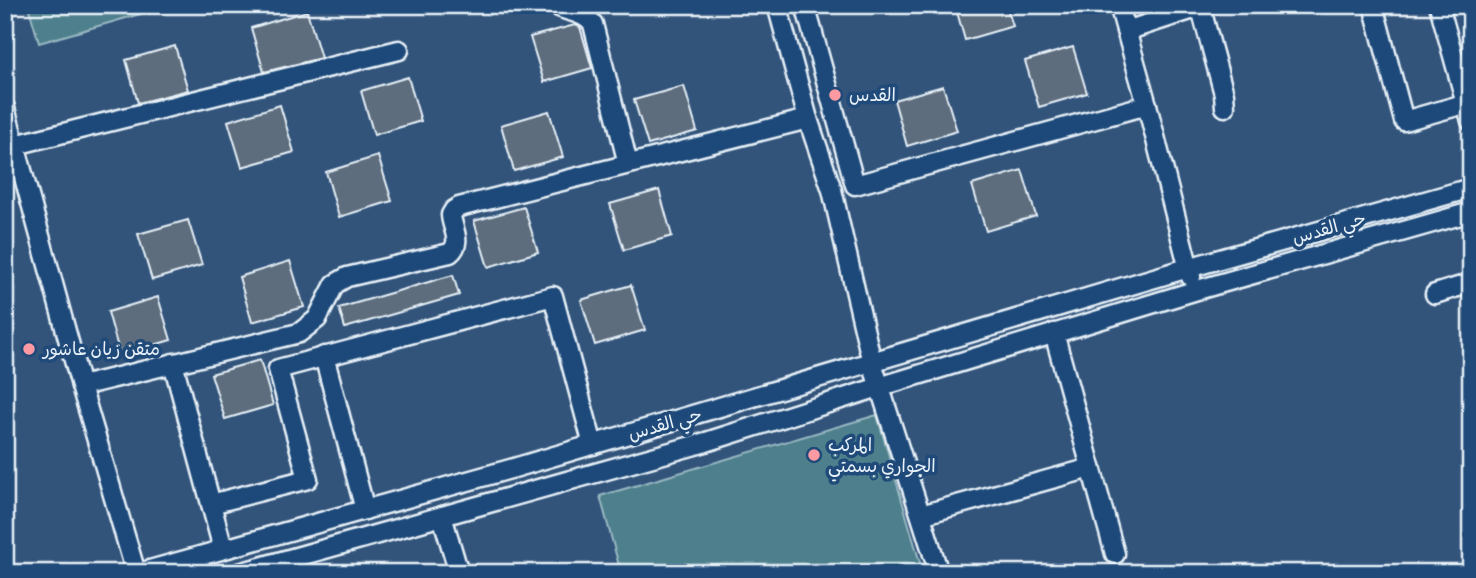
<svg xmlns="http://www.w3.org/2000/svg" width="1476" height="578" viewBox="0 0 1476 578" font-family="Pangolin,'Playpen Sans Arabic',sans-serif">
  <style>
    .green { fill: #4d808c; stroke: #9ab8c2; stroke-width: 2 }
    .building { fill: #5d6d7d; stroke: #e8f1f8; stroke-width: 2 }
    .lines { fill: none; stroke-linecap: round; stroke-linejoin: round }
    .minor-casing { stroke: #e8f1f8; stroke-width: 23 }
    .minor { stroke: #1f4a7a; stroke-width: 18 }
    .poi-dot { fill: #ff9aa2; stroke: #1f4a7a; stroke-width: 2.5 }
    .labels { text-anchor: middle; stroke-width: 7; stroke-linejoin: round; paint-order: stroke }
    .poi-label { font-size: 18px; fill: #e8f1f8; stroke: #1f4a7a; text-anchor: start }
    .street-label { font-size: 18px; fill: #e8f1f8; stroke: #1f4a7a }
  </style>
  <rect width="100%" height="100%" fill="#32547b"/>
  <filter id="ink" filterUnits="userSpaceOnUse"><feTurbulence type="fractalNoise" baseFrequency=".0143" numOctaves="2"/><feDisplacementMap in="SourceGraphic" scale="14" xChannelSelector="R" yChannelSelector="G"/><feConvolveMatrix kernelMatrix="1 2 1 2 8 2 1 2 1" color-interpolation-filters="sRGB"/></filter>
  <g filter="url(#ink)">
    <!-- green -->
    <g class="green">
      <path d="M28 5H137L140 14 39 43Z"/>
      <path d="M877 415 923 573H621L600 496Z"/>
    </g>
    <!-- building -->
    <g class="building">
      <path d="M955 5H1006L1013 26 965 40Z"/>
      <path d="M307 11 321 58 264 72 251 28Z"/>
      <path d="M575 25 580 27 592 68 544 82 530 37Z"/>
      <path d="M175 46 188 90 138 103 126 60Z"/>
      <path d="M1073 47 1087 93 1039 107 1025 61Z"/>
      <path d="M408 77 421 121 374 135 361 91Z"/>
      <path d="M684 86 697 131 648 145 634 100Z"/>
      <path d="M943 86 957 131 907 146 894 100Z"/>
      <path d="M280 105 294 152 242 167 228 121Z"/>
      <path d="M549 111 563 157 514 171 501 125Z"/>
      <path d="M378 156 392 201 339 217 326 172Z"/>
      <path d="M1022 170 1036 216 986 231 972 185Z"/>
      <path d="M659 190 672 236 624 250 610 204Z"/>
      <path d="M524 207 538 252 488 267 474 221Z"/>
      <path d="M188 220 202 265 152 280 138 234Z"/>
      <path d="M290 261 304 307 252 322 239 277Z"/>
      <path d="M453 275 459 295 345 328 339 308Z"/>
      <path d="M631 285 645 330 595 345 581 300Z"/>
      <path d="M158 297 171 340 120 355 108 312Z"/>
      <path d="M260 360 273 405 225 419 211 374Z"/>
    </g>
    <g class="lines">
      <!-- minor casing -->
      <g class="minor-casing">
        <g id="minor">
          <path d="M555 5C568 13 583 11 593 24L628 164"/>
          <path d="M777 5 808 119 832 190 872 363 939 573"/>
          <path d="M805 5 855 185 1147 105"/>
          <path d="M1119 5 1147 105 1191 277"/>
          <path d="M1200 5 1224 94 1225 107"/>
          <path d="M1373 5 1404 121 1471 102"/>
          <path d="M1439 5 1471 121"/>
          <path d="M1126 31 1206 5"/>
          <path d="M5 108 81 386 136 573"/>
          <path d="M15 145 399 50"/>
          <path d="M1435 294 1471 283"/>
          <path d="M1054 333 1115 554"/>
          <path d="M324 356 365 510"/>
          <path d="M173 363 211 504"/>
          <path d="M81 386 299 333 317 319 335 284 347 277 450 253C463 242 452 229 451 215L454 210 459 207 808 119"/>
          <path d="M921 515 1091 468"/>
          <path d="M442 516 459 573"/>
          <path d="M223 549 211 504 308 479 278 369 553 296 593 445"/>
          <path d="M139 573 514 468 1188 268 1471 188"/>
          <path d="M239 573 706 442 879 387 1194 291 1471 212"/>
        </g>
      </g>
      <!-- minor -->
      <use href="#minor" class="minor"/>
    </g>
  </g>
  <!-- markers -->
  <g class="poi-dot">
    <circle cx="835" cy="95" r="7"/>
    <circle cx="29" cy="349" r="7"/>
    <circle cx="814" cy="455" r="7"/>
  </g>
  <g class="labels">
    <!-- poi labels -->
    <g class="poi-label">
      <text x="849" y="101">القدس</text>
      <text x="43" y="355">متقن زيان عاشور</text>
      <text x="828" y="451">المركب<tspan x="828" dy="21">الجواري بسمتي</tspan></text>
    </g>
    <!-- street labels -->
    <g class="street-label">
      <text transform="translate(1329 228) rotate(-16)" y="6">حي القدس</text>
      <text transform="translate(665 424) rotate(-16)" y="6">حي القدس</text>
    </g>
  </g>
  <!-- margin -->
  <rect width="1476" height="578" fill="none" stroke="#1f4a7a" stroke-width="28"/>
  <rect x="14" y="14" width="1448" height="550" fill="none" stroke="#e8f1f8" stroke-width="2.5" filter="url(#ink)"/>
</svg>
